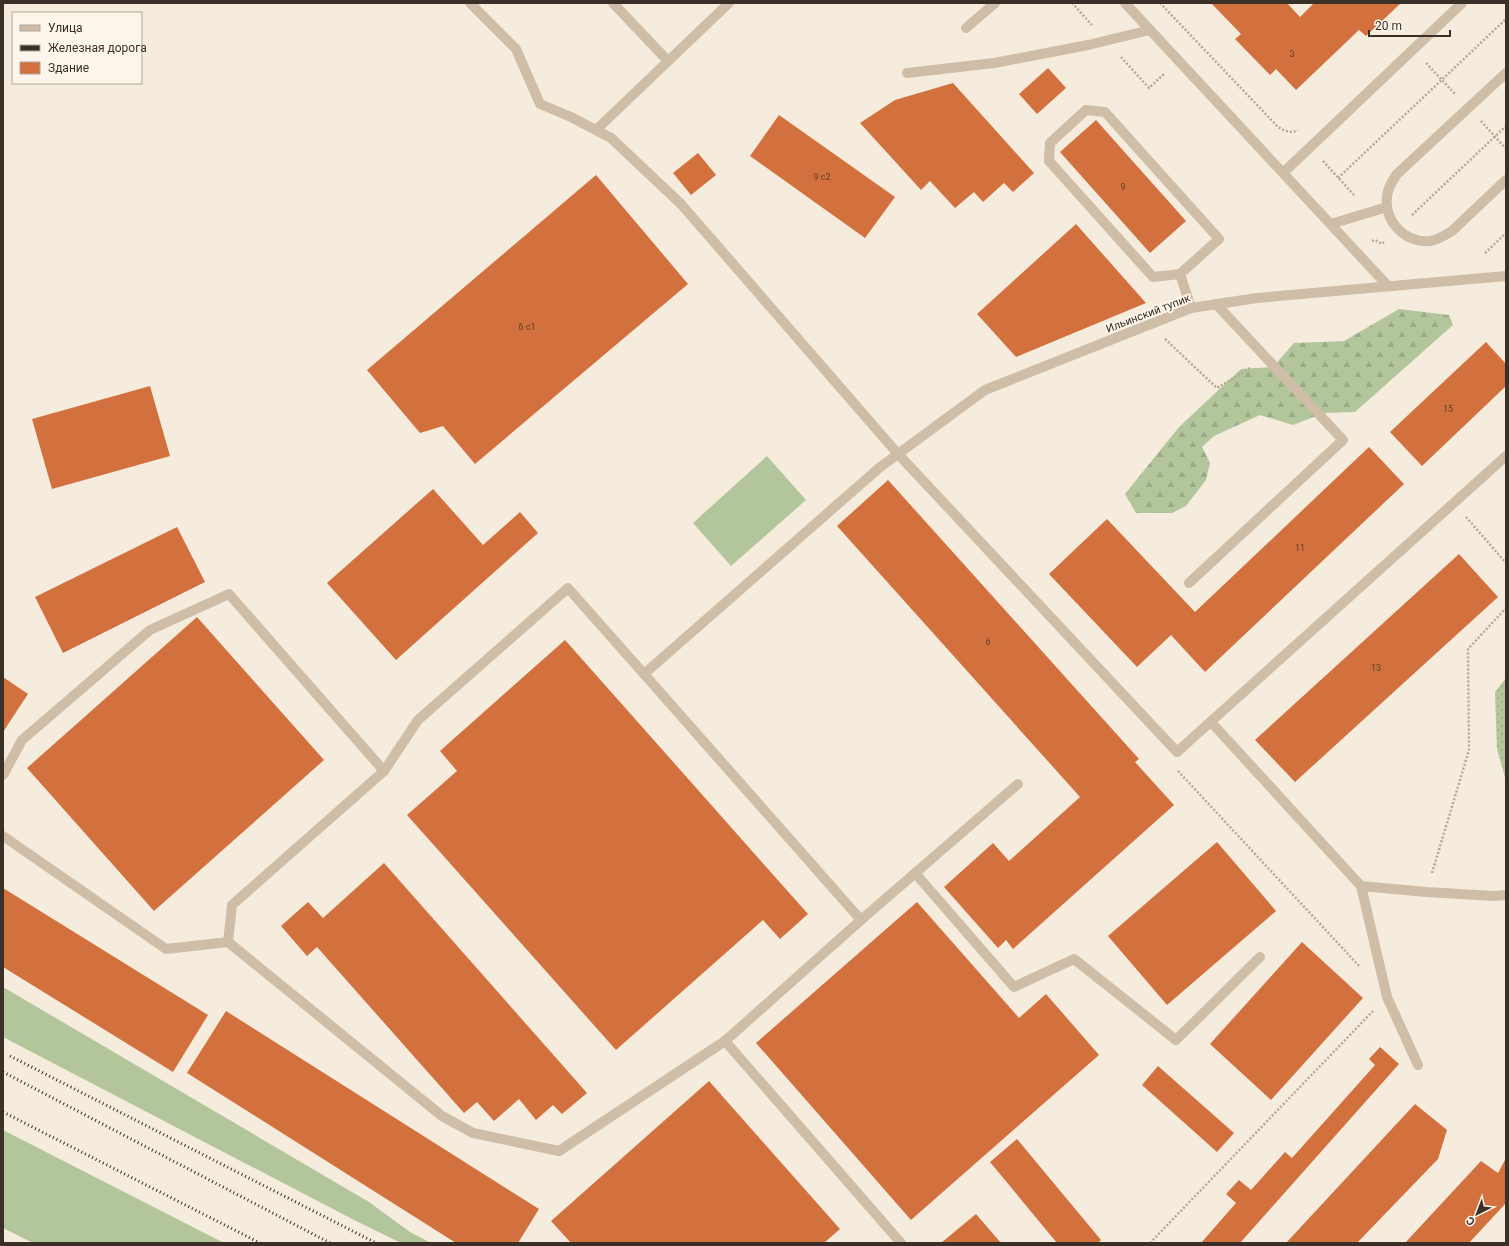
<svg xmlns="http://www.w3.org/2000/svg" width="1509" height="1246" viewBox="0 0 1509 1246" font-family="Roboto,sans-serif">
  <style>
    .grass { fill: #b3c69b }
    .forest { fill: url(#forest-firs) }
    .garden { fill: url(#garden-dots) }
    .building { fill: #d2713e }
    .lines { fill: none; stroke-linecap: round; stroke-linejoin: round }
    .path { stroke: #bba791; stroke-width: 2.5; stroke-dasharray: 2 2; stroke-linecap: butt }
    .minor { stroke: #cfbda7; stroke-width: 10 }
    .rail { stroke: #3b3028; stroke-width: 3; stroke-dasharray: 1 3; stroke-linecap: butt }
    .labels { text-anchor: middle; stroke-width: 4; stroke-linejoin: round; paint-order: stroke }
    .number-label { font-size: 9px; fill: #61402e }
    .street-label { font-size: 11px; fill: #3b3028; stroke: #fcf5ea }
  </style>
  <defs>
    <pattern id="forest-firs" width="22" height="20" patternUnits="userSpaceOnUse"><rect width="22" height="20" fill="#b3c69b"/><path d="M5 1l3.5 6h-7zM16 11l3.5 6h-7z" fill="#9baa86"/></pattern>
    <pattern id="garden-dots" width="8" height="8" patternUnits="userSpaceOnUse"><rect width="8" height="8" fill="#b3c69b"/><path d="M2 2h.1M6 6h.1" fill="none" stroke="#9baa86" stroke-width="1.8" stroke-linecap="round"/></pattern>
  </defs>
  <rect width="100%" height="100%" fill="#f5ecdd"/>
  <!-- grass -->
  <g class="grass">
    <path d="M767 456 806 500 731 566 693 523Z"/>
    <path d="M3 987 369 1202 410 1232 431 1243H401L354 1220 3 1037Z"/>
    <path d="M3 1130 224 1243H33L3 1228Z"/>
  </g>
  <!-- forest -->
  <path class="forest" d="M1399 309 1449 315 1453 325 1355 412 1324 413 1293 425 1260 415 1214 436 1202 447 1210 463 1206 480 1186 506 1172 513H1136L1125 494 1179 427 1241 369 1273 367 1294 343 1344 341Z"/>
  <!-- garden -->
  <path class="garden" d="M1506 678V781L1497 749 1495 692Z"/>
  <!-- building -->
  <g class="building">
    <path d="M1211 3H1287L1300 17 1314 3H1401L1366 36 1359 30 1296 90 1276 69 1270 75 1235 39 1241 34Z"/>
    <path d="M1048 68 1066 88 1037 114 1019 94Z"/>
    <path d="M953 83 1034 173 1013 192 1004 183 983 202 974 192 955 208 930 181 921 190 860 123 895 100Z"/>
    <path d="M779 115 895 197 865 238 750 156Z"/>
    <path d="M1096 120 1186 221 1150 253 1060 152Z"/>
    <path d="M698 153 716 175 691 195 673 173Z"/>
    <path d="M596 175 688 284 475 464 443 426 420 433 367 370Z"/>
    <path d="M1076 224 1146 303 1016 357 977 314Z"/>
    <path d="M1486 342 1506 364V386L1422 466 1390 432Z"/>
    <path d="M150 386 170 456 52 489 32 419Z"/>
    <path d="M1369 447 1404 484 1205 672 1171 635 1137 667 1049 574 1107 519 1195 612Z"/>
    <path d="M888 480 1139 759 1135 762 1174 805 1013 949 1006 940 998 948 944 887 993 843 1009 861 1080 797 837 526Z"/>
    <path d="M433 489 483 545 520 512 538 533 396 660 327 583Z"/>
    <path d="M177 527 205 582 63 653 35 597Z"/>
    <path d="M1459 554 1498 597 1295 782 1255 740Z"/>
    <path d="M197 617 324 760 154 911 27 768Z"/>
    <path d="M565 640 808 914 780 939 763 920 616 1050 407 815 457 771 440 751Z"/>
    <path d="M3 677 28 694 3 732Z"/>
    <path d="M1217 842 1276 911 1167 1005 1108 936Z"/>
    <path d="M384 863 587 1093 562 1114 553 1105 536 1120 519 1099 494 1121 477 1102 464 1113 317 947 307 956 281 926 308 902 323 918Z"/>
    <path d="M3 888 208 1015 173 1072 3 967Z"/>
    <path d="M917 902 1019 1018 1046 994 1099 1055 911 1220 756 1043Z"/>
    <path d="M1302 942 1363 998 1271 1100 1210 1044Z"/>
    <path d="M226 1011 539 1209 518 1243H456L187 1073Z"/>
    <path d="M1380 1047 1399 1064 1240 1243H1201L1236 1203 1226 1194 1239 1180 1251 1190 1285 1152 1292 1158 1375 1065 1369 1059Z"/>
    <path d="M1158 1066 1234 1133 1217 1152 1142 1085Z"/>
    <path d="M709 1081 840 1229 824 1243H571L551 1221Z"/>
    <path d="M1415 1104 1447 1130 1438 1159 1357 1243H1286Z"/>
    <path d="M1017 1139 1101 1240 1098 1243H1057L990 1162Z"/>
    <path d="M1506 1158V1203L1469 1243H1405L1481 1161 1498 1173Z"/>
    <path d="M976 1214 1001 1243H941Z"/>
  </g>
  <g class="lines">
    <!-- path -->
    <g class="path">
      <path d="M1072 3 1092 25"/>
      <path d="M1160 3 1278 127C1285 131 1291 134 1298 130"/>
      <path d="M1121 57 1149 88 1164 74"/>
      <path d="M1426 63 1455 94"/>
      <path d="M1481 121 1506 149"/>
      <path d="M1323 161 1354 195 1355 197"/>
      <path d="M1338 178 1506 19"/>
      <path d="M1412 215 1506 126"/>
      <path d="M1372 241 1375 240 1382 244 1384 242"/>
      <path d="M1485 253 1506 233"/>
      <path d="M1165 339 1217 388 1250 368"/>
      <path d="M1466 517 1506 563"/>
      <path d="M1178 771 1360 967"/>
      <path d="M1432 873 1469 750 1468 649 1506 608"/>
      <path d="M1150 1243 1373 1011"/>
    </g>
    <!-- minor -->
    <g class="minor">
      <path d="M470 3 516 49 540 104 571 117 611 138 681 204 898 454 1177 752 1506 456"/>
      <path d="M613 3 668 61"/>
      <path d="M1125 3 1388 286"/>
      <path d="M966 28 995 3"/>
      <path d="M907 73 994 63 1088 45 1150 30"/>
      <path d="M1506 73 1397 174C1392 181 1388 188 1387 196 1384 221 1404 243 1430 241 1438 240 1445 235 1452 231L1506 180"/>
      <path d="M596 130 729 3"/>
      <path d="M1284 172 1462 3"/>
      <path d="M1331 224 1387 207"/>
      <path d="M1180 274 1153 277 1049 161 1050 143 1086 110 1105 112 1219 239 1180 274 1191 308"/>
      <path d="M1189 583 1343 440 1216 304"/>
      <path d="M644 674 861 920 1018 784"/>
      <path d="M1211 722 1361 886 1426 892 1494 896 1506 895"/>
      <path d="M3 775 22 740 150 630 229 594 384 771"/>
      <path d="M3 836 166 949 228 942"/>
      <path d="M915 873 1014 987 1074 959 1176 1040 1260 957"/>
      <path d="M1361 886 1387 997 1418 1065"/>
      <path d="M861 920 725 1041 901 1243"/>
      <path d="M725 1041 559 1151 473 1133 442 1116 228 942 232 905 384 771 418 720 568 588 644 674 879 468 985 390 1191 308 1257 298 1506 276"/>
    </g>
    <!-- rail -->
    <g class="rail">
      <path d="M10 1056 376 1243"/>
      <path d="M3 1072 330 1243"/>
      <path d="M3 1112 260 1243"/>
    </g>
  </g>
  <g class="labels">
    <!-- number labels -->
    <g class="number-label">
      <text x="1292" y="57">3</text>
      <text x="822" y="180">9 с2</text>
      <text x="1123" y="190">9</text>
      <text x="527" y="330">6 с1</text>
      <text x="1448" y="412">15</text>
      <text x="1300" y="551">11</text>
      <text x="988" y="645">6</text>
      <text x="1376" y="671">13</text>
    </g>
    <!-- street labels -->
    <g class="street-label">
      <text transform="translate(1148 313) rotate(-21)" y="4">Ильинский тупик</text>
    </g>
  </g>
  <!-- border -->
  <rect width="1509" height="1246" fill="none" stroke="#3b3028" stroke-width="8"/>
  <!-- legend -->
  <rect x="12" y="12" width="130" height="72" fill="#fcf5ea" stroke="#afa69c"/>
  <rect x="20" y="25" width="20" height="6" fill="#cfbda7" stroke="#afa69c"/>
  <text x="48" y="32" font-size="12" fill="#3b3028">Улица</text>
  <rect x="20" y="45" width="20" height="6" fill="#3b3028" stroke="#afa69c"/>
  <text x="48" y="52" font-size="12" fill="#3b3028">Железная дорога</text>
  <rect x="20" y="62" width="20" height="12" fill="#d2713e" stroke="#afa69c"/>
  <text x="48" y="72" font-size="12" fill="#3b3028">Здание</text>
  <!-- north arrow -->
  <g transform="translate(1477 1214) rotate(222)" stroke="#fcf5ea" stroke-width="3" paint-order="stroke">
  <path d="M0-3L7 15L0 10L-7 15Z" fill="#3b3028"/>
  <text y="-6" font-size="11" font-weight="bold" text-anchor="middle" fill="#3b3028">С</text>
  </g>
  <!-- scale -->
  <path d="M1369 30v6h81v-6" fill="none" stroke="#3b3028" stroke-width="2"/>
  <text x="1375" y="30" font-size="12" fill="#3b3028" stroke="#fcf5ea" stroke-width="3" paint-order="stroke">20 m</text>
</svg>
